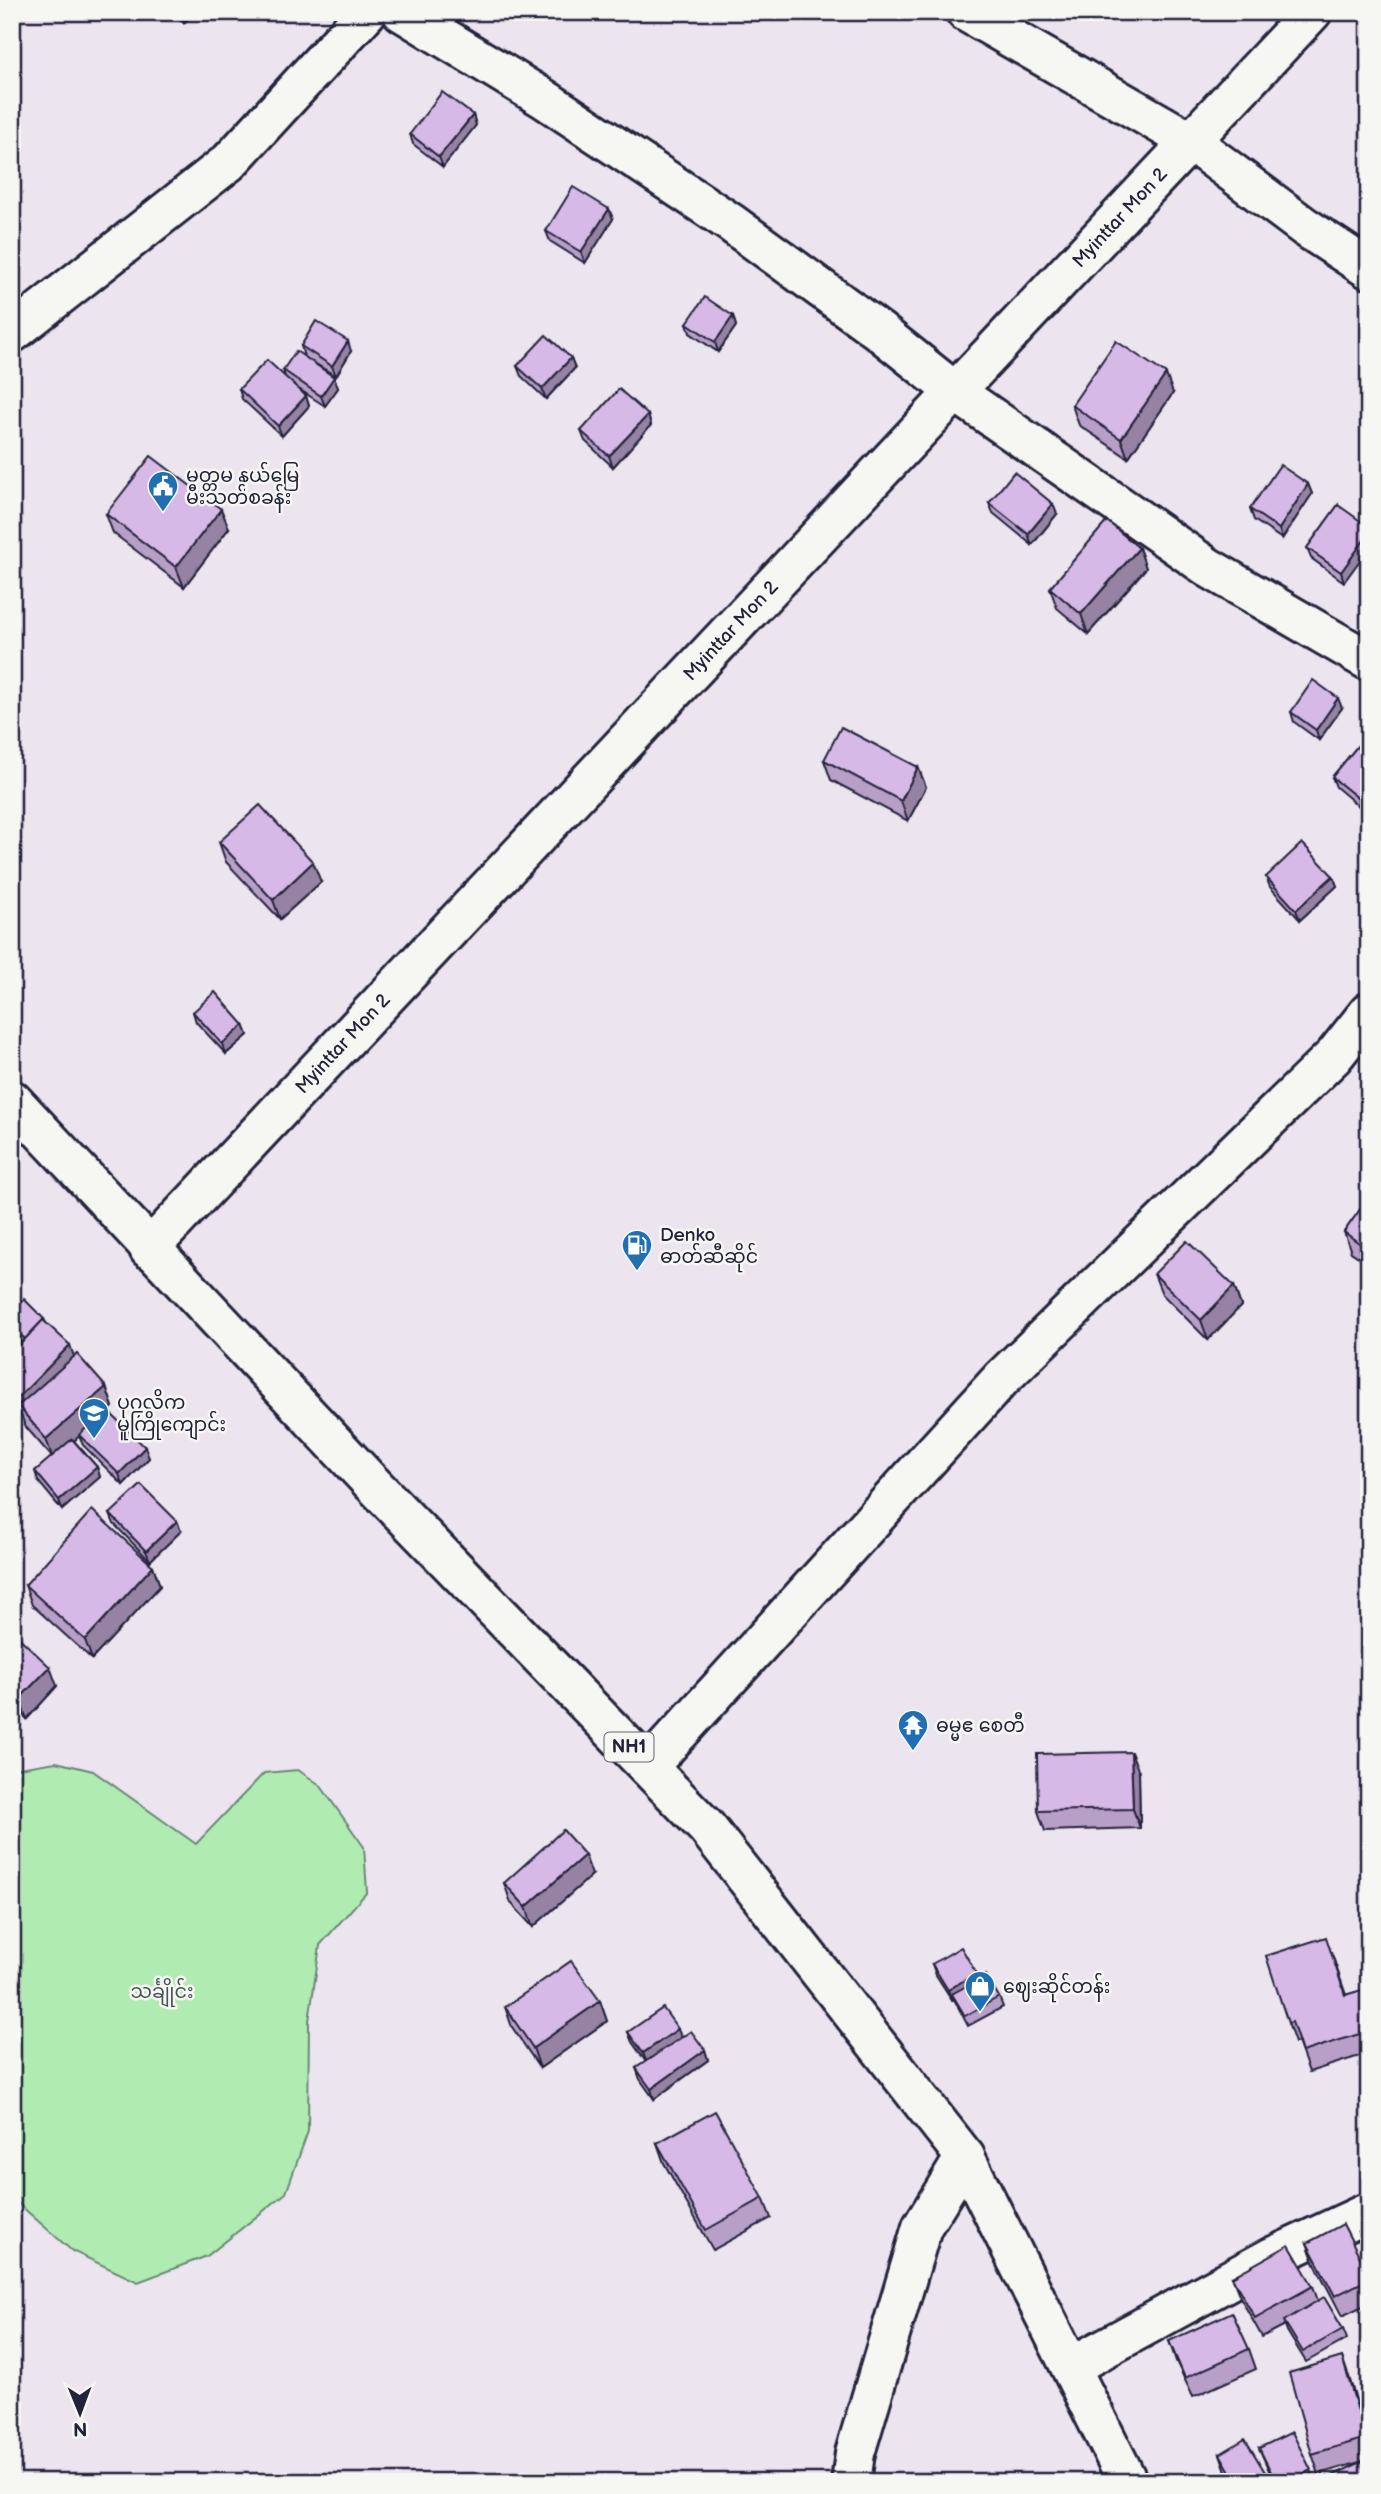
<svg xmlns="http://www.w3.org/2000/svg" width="1381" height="2494" viewBox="0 0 1381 2494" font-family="'Balsamiq Sans','Noto Sans Myanmar',sans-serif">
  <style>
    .green { fill: #b0ecb2; stroke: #698776; stroke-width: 2 }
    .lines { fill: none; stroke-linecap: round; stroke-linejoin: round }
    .minor-casing { stroke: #22223b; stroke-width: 44 }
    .highway-casing { stroke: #22223b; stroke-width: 44 }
    .minor { stroke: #f6f6f2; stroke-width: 38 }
    .highway { stroke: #f6f6f2; stroke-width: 38 }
    .wall { fill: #b89fc7; stroke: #22223b; stroke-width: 2 }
    .shaded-wall { fill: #9682a2; stroke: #22223b; stroke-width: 2 }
    .building { fill: #d6b9e7; stroke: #22223b; stroke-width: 2 }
    .labels { text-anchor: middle; stroke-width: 5; stroke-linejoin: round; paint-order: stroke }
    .shield { fill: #f6f6f2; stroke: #626272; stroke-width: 2 }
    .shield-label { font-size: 18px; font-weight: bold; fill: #22223b }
    .street-label { font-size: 19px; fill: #22223b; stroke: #f6f6f2 }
    .poi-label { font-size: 19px; fill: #22223b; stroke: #f6f6f2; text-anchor: start }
    .park-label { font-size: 19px; fill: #465459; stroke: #f6f6f2 }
  </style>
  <rect width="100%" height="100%" fill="#ece4ef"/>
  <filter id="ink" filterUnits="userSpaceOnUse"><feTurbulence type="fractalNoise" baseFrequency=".0143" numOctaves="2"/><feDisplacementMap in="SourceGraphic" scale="14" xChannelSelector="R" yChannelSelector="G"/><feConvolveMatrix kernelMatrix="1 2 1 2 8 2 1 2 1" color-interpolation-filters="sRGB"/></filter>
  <g filter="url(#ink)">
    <!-- green -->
    <path class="green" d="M56 1762 93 1771 196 1844 264 1773 298 1770 320 1785 364 1847 367 1892 320 1945 309 2021 308 2131 286 2193 207 2256 138 2282 72 2251 12 2198V1769Z"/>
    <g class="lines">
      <!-- minor casing -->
      <g class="minor-casing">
        <g id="minor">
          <path d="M402 12 543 98 731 223 879 331 954 391 1209 568 1369 661"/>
          <path d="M966 12 1190 141 1305 227 1369 269"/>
          <path d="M12 333 229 162 367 12"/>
          <path d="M149 1249 1312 12"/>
          <path d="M648 1767 1001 1379 1334 1056 1369 1012"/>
          <path d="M1072 2366 1272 2257 1369 2212"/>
          <path d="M851 2482 855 2453 922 2227 965 2157"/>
        </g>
      </g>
      <!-- highway casing -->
      <g class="highway-casing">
        <path id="highway" d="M12 1100 367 1478 707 1828 965 2157 1128 2482"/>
      </g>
      <!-- minor -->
      <use href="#minor" class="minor"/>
      <!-- highway -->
      <use href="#highway" class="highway"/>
    </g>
    <!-- wall -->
    <g class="wall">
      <path d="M171 12H194L184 23Z"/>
      <path d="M473 115 476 125 443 167 413 144 410 134Z"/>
      <path d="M609 209 613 219 585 263 550 241 546 231Z"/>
      <path d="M733 316 736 326 718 352 690 333 687 323Z"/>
      <path d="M301 346 351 351 336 376 304 357Z"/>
      <path d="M571 358 575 368 546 399 521 376 517 366Z"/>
      <path d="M283 370 334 377 338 388 325 406 294 386 306 396 309 406 282 436 242 399 239 389 285 377Z"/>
      <path d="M1173 393 1128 458 1079 425 1072 405Z"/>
      <path d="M648 415 651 425 613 467 585 441 581 431Z"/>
      <path d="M1308 484 1312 494 1282 539 1254 520 1250 509Z"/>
      <path d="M989 503 1057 514 1032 545 993 513Z"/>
      <path d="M1338 505 1344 582 1311 558 1307 548Z"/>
      <path d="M106 514 229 528 184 587 113 533Z"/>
      <path d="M1139 548 1146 568 1088 634 1057 608 1050 588Z"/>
      <path d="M1342 708 1319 740 1294 722 1291 712Z"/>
      <path d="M1369 732 1361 808 1336 787 1332 777Z"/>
      <path d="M824 760 918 767 926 787 908 821 831 780Z"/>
      <path d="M219 842 321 882 280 919 226 862Z"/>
      <path d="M1333 876 1337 886 1300 920 1270 887 1266 877Z"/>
      <path d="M193 1012 244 1025 248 1035 226 1054 196 1022Z"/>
      <path d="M1369 1197V1264L1351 1252 1344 1232Z"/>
      <path d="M1154 1274 1234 1286 1241 1306 1208 1340 1162 1294Z"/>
      <path d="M12 1312 44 1319 46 1323 74 1357 106 1387 113 1407 108 1411 149 1458 123 1485 83 1445 79 1436 74 1441 97 1467 100 1477 62 1510 38 1481 35 1471 52 1457 25 1426 22 1417 12 1408V1353L22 1343 12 1334Z"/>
      <path d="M110 1514 181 1531 150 1561 114 1524Z"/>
      <path d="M153 1566 160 1586 92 1659 32 1605 25 1585Z"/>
      <path d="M12 1631 57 1686 27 1719 12 1705Z"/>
      <path d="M1139 1772 1140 1828 1045 1831 1038 1811Z"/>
      <path d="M592 1875 533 1927 511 1903 504 1883Z"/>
      <path d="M1333 1957 1346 1995 1369 1988V2053L1309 2072 1298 2042 1295 2043 1288 2023Z"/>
      <path d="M932 1964 976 1973 978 1979 999 1997 1003 2007 968 2026 954 1999 952 2000 936 1975Z"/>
      <path d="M600 2001 607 2021 540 2068 512 2027 505 2007Z"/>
      <path d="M628 2032 681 2038 705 2050 708 2060 654 2099 640 2079 636 2068 646 2062 632 2042Z"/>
      <path d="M657 2143 763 2198 771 2218 713 2250 664 2163Z"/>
      <path d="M1307 2243 1369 2275V2303L1342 2316 1314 2262Z"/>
      <path d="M1232 2277 1313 2286 1318 2301 1343 2329 1347 2339 1306 2362 1287 2331 1285 2325 1262 2337 1240 2297Z"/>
      <path d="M1169 2341 1249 2349 1256 2369 1193 2397 1176 2361Z"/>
      <path d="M1349 2377 1369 2444V2482L1363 2461 1319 2474 1312 2454Z"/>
      <path d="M1259 2448 1311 2470 1315 2480 1311 2482H1274Z"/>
      <path d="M1220 2454 1271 2482H1232L1227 2474Z"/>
    </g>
    <!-- shaded-wall -->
    <g class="shaded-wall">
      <path d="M180 12H194L184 23Z"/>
      <path d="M473 115 476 125 443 167 439 157Z"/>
      <path d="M609 209 613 219 585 263 581 252Z"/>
      <path d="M733 316 736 326 718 352 715 342Z"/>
      <path d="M348 341 351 351 336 376 332 366Z"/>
      <path d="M571 358 575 368 546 399 542 389Z"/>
      <path d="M1166 374 1173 393 1128 458 1121 439Z"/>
      <path d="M334 377 338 388 325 406 321 396Z"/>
      <path d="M306 396 309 406 282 436 278 426Z"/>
      <path d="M648 415 651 425 613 467 609 456Z"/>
      <path d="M1308 484 1312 494 1282 539 1279 529Z"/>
      <path d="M1053 504 1057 514 1032 545 1028 534Z"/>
      <path d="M221 509 229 528 184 587 176 567Z"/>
      <path d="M1369 533V548L1344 582 1341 572Z"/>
      <path d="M1139 548 1146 568 1088 634 1081 614Z"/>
      <path d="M1338 698 1342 708 1319 740 1316 730Z"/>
      <path d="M918 767 926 787 908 821 901 801Z"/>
      <path d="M1369 785V799L1361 808 1358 798Z"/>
      <path d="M313 862 321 882 280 919 273 900Z"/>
      <path d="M1333 876 1337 886 1300 920 1296 910Z"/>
      <path d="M244 1025 248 1035 226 1054 222 1044Z"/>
      <path d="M1234 1286 1241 1306 1208 1340 1201 1320Z"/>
      <path d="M70 1345 77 1365 21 1409 17 1399Z"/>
      <path d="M106 1387 113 1407 53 1459 46 1439Z"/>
      <path d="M145 1447 149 1458 123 1485 119 1474Z"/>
      <path d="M97 1467 100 1477 62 1510 59 1500Z"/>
      <path d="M177 1521 181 1531 150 1561 146 1551Z"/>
      <path d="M153 1566 160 1586 92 1659 85 1640Z"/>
      <path d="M50 1667 57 1686 27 1719 19 1699Z"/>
      <path d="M1131 1752 1139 1772 1140 1828 1133 1809Z"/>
      <path d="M585 1855 592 1875 533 1927 526 1907Z"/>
      <path d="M976 1973 979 1983 952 1994 954 1999 952 2000 948 1990Z"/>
      <path d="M600 2001 607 2021 540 2068 533 2048Z"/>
      <path d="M678 2029 682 2039 647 2063 643 2053Z"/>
      <path d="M705 2050 708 2060 654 2099 651 2089Z"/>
      <path d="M1342 2357 1349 2377 1369 2447 1366 2438Z"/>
    </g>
    <!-- building -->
    <g class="building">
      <path d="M442 92 473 115 439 157 410 134Z"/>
      <path d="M573 187 609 209 581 252 546 231Z"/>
      <path d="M705 297 733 316 715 342 687 323Z"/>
      <path d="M316 321 348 341 332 366 301 346Z"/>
      <path d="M546 335 571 358 542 389 517 366Z"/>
      <path d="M1116 341 1166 374 1121 439 1072 405Z"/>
      <path d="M296 351 334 377 321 396 283 370Z"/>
      <path d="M267 360 306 396 278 426 239 389Z"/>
      <path d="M619 389 648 415 609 456 581 431Z"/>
      <path d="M151 456 221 509 176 567 106 514Z"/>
      <path d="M1280 465 1308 484 1279 529 1250 509Z"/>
      <path d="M1014 472 1053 504 1028 534 989 503Z"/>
      <path d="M1338 505 1369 527V533L1341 572 1307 548Z"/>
      <path d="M1107 521 1139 548 1081 614 1050 588Z"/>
      <path d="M1313 680 1338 698 1316 730 1291 712Z"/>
      <path d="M841 727 918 767 901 801 824 760Z"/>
      <path d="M1369 732V785L1358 798 1332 777Z"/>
      <path d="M260 805 313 862 273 900 219 842Z"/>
      <path d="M1302 843 1333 876 1296 910 1266 877Z"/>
      <path d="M215 992 244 1025 222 1044 193 1012Z"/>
      <path d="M1369 1197V1250L1344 1232Z"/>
      <path d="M1187 1241 1234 1286 1201 1320 1154 1274Z"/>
      <path d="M24 1299 44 1319 25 1339 12 1327V1312Z"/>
      <path d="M43 1320 70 1345 17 1399 12 1395V1353Z"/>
      <path d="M77 1354 106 1387 46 1439 18 1406Z"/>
      <path d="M106 1409 145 1447 119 1474 79 1435Z"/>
      <path d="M72 1439 97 1467 59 1500 35 1471Z"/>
      <path d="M141 1485 177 1521 146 1551 110 1514Z"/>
      <path d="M92 1510 153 1566 85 1640 25 1585Z"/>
      <path d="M12 1631 50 1667 19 1699 12 1692Z"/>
      <path d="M1131 1752 1133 1809 1038 1811 1037 1754Z"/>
      <path d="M563 1830 585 1855 526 1907 504 1883Z"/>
      <path d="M1326 1937 1345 1995 1369 1988V2031L1302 2052 1292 2022 1288 2023 1266 1956Z"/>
      <path d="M961 1947 976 1973 948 1990 932 1964Z"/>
      <path d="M571 1961 600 2001 533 2048 505 2007Z"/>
      <path d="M986 1975 999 1997 965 2016 952 1994Z"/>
      <path d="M663 2008 678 2029 643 2053 628 2032Z"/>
      <path d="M691 2031 705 2050 651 2089 636 2068Z"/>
      <path d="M715 2111 763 2198 706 2230 657 2143Z"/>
      <path d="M1343 2224 1369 2275V2279L1335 2296 1307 2243Z"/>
      <path d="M1369 2228V2255L1359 2232Z"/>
      <path d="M1289 2245 1313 2286 1255 2318 1232 2277Z"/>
      <path d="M1324 2297 1343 2329 1303 2352 1284 2321Z"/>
      <path d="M1232 2312 1249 2349 1185 2378 1169 2341Z"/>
      <path d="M1342 2357 1366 2438 1312 2454 1289 2373Z"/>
      <path d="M1292 2432 1311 2470 1287 2482H1276L1259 2448Z"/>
      <path d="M1245 2439 1271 2482H1236L1220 2454Z"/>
      <path d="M1369 2458V2482H1328L1326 2479Z"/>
    </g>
  </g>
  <!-- icons -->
  <defs>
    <g id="civic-pin" transform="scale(1.575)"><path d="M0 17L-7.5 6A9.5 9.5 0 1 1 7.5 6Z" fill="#1f6fb2" stroke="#f6f6f2"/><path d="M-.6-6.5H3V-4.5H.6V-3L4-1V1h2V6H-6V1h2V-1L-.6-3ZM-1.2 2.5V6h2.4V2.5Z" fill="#fff"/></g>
    <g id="fuel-pin" transform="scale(1.575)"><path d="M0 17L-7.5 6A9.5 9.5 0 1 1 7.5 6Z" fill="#1f6fb2" stroke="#f6f6f2"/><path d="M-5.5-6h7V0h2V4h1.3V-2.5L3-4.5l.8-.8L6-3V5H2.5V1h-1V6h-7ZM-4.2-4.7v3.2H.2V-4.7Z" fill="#fff"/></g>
    <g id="school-pin" transform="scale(1.575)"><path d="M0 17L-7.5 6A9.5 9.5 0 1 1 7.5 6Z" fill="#1f6fb2" stroke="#f6f6f2"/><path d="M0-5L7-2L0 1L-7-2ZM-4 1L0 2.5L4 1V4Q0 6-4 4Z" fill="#fff"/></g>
    <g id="temple-pin" transform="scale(1.575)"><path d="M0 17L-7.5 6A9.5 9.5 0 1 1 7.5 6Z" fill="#1f6fb2" stroke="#f6f6f2"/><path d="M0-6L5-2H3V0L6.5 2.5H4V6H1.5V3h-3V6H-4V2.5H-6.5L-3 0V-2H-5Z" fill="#fff"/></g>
    <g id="shop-pin" transform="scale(1.575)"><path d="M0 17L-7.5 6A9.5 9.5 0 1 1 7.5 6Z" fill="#1f6fb2" stroke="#f6f6f2"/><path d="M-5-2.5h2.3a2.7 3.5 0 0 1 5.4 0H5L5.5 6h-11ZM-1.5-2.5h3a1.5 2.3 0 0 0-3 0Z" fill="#fff"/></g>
  </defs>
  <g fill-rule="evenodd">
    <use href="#civic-pin" x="163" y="486"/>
    <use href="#fuel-pin" x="637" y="1245"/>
    <use href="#school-pin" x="94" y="1413"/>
    <use href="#temple-pin" x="913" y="1725"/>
    <use href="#shop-pin" x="980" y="1986"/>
  </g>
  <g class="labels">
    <!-- shield labels -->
    <rect class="shield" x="604.5" y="1732.5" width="49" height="29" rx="5"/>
    <g class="shield-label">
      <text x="629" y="1753">NH1</text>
    </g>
    <!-- street labels -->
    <g class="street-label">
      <text transform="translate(1119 217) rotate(-47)" y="7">Myinttar Mon 2</text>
      <text transform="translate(730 630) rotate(-47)" y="7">Myinttar Mon 2</text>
      <text transform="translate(342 1043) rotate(-47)" y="7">Myinttar Mon 2</text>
    </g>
    <!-- poi labels -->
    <g class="poi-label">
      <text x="186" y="482">မုတ္တမ နယ်မြေ<tspan x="186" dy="22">မီးသတ်စခန်း</tspan></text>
      <text x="660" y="1241">Denko<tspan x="660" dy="22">ဓာတ်ဆီဆိုင်</tspan></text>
      <text x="117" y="1409">ပုဂ္ဂလိက<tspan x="117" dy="22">မူကြိုကျောင်း</tspan></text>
      <text x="936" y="1732">ဓမ္မဧ စေတီ</text>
      <text x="1003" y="1993">ဈေးဆိုင်တန်း</text>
    </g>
    <!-- park labels -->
    <g class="park-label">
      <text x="162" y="1998">သင်္ချိုင်း</text>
    </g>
  </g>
  <!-- margin -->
  <rect width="1381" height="2494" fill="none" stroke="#f6f6f2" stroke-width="42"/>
  <rect x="21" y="21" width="1339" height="2452" fill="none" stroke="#22223b" stroke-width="2.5" filter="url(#ink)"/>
  <!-- north arrow -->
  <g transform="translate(80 2413) rotate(179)" stroke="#f6f6f2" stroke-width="5" paint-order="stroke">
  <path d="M0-5L12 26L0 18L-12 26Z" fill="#22223b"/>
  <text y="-10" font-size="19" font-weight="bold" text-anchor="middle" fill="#22223b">N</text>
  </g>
</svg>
